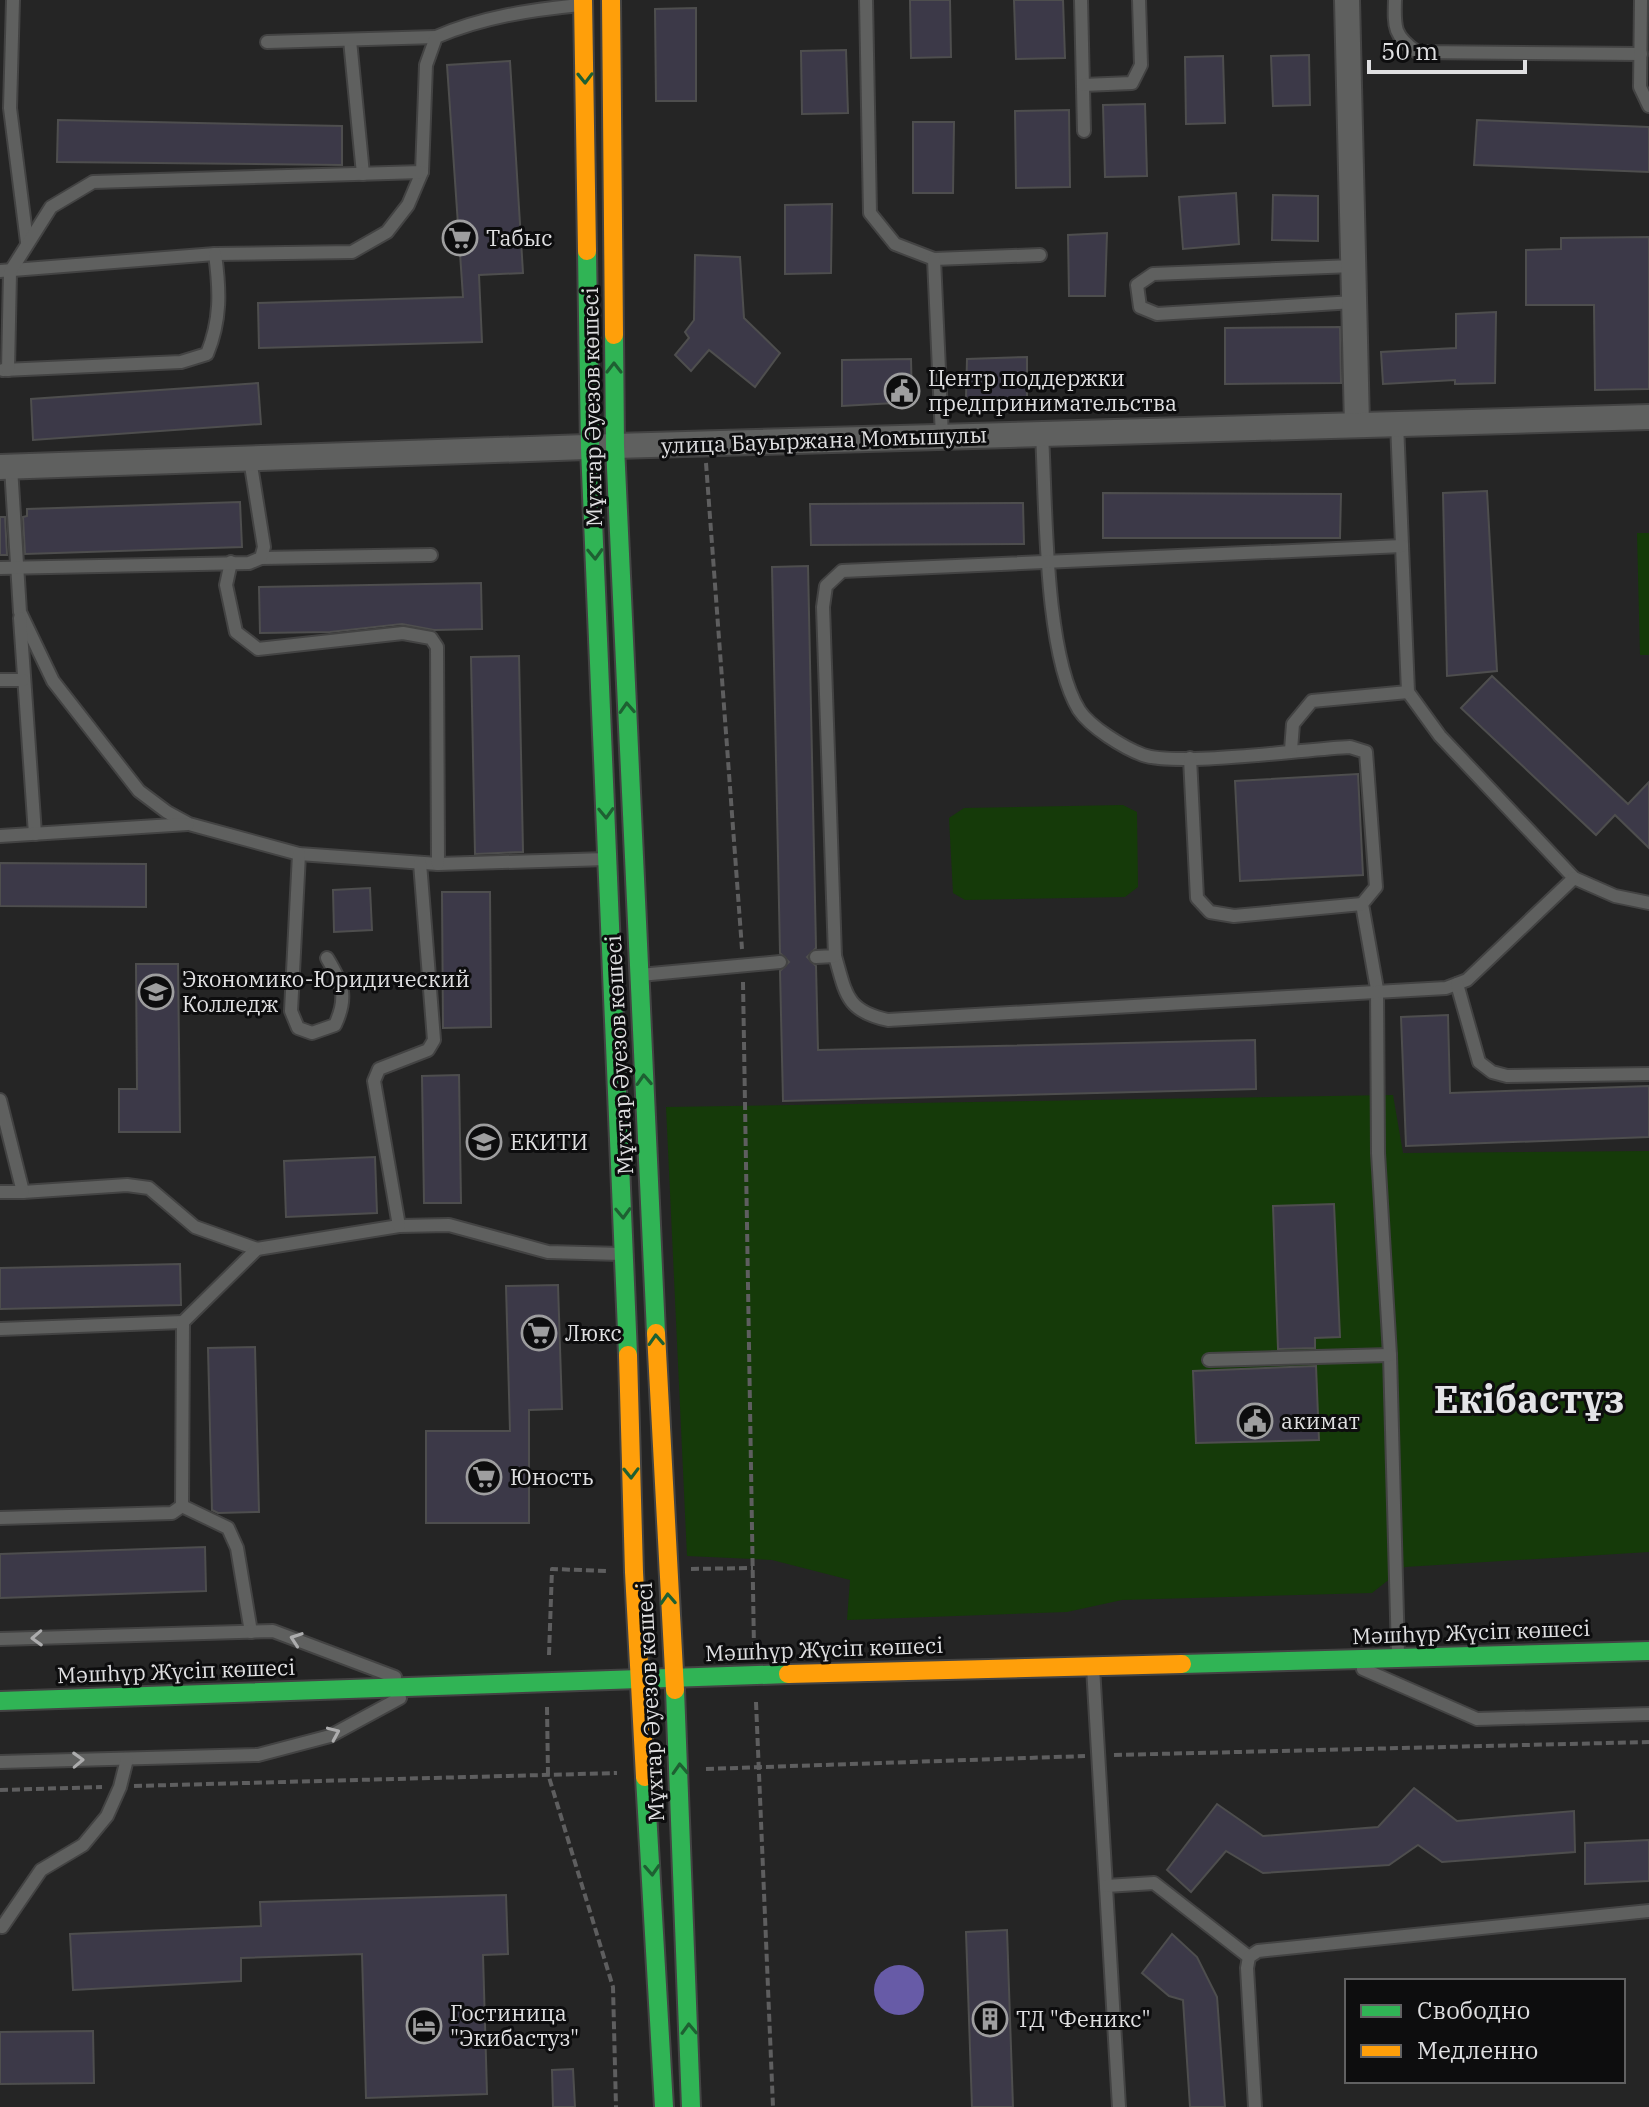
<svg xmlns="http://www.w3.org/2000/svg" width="1649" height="2107" viewBox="0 0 1649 2107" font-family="'IBM Plex Serif',serif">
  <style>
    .green { fill: #153a09 }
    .water { fill: #675ba7 }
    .building { fill: #3c3948; stroke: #4e4e4e; stroke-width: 2 }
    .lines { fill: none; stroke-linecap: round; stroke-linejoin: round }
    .lane-casing { stroke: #434343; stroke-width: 16 }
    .street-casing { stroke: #434343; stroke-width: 28 }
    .fast-casing { stroke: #434343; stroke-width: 22 }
    .slow-casing { stroke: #434343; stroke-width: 22 }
    .path { stroke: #5e5e5f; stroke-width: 4; stroke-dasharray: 8 4; stroke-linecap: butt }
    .lane { stroke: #5f605f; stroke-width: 12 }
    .street { stroke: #5f605f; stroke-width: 24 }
    .fast { stroke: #30b455; stroke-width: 18 }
    .slow { stroke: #ff9f0a; stroke-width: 18 }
    .oneway { stroke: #1e6032 }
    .oneway2 { stroke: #acacad }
    .labels { text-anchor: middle; stroke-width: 6; stroke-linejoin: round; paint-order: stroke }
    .poi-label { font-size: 22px; fill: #dfdfe1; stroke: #0d0d0e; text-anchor: start }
    .street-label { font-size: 22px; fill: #dfdfe1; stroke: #0d0d0e }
    .town-label { font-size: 38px; font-weight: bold; fill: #e4e4e7; stroke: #0d0d0e }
  </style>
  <rect width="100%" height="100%" fill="#252525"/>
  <!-- green -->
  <g class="green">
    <path d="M1637 533H1649V655H1640Z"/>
    <path d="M1123 805 1137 812 1138 887 1125 897 965 900 953 893 949 818 964 808Z"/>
    <path d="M1393 1095 1403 1153 1649 1151V1552L1405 1567 1372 1593 1122 1600 1067 1612 847 1620 850 1580 772 1560 687 1556 666 1107Z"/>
  </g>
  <!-- water -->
  <circle class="water" cx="899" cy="1990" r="25"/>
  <!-- building -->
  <g class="building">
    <path d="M910 0H950L951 57 911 58Z"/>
    <path d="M1014 0H1063L1065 58 1016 59Z"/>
    <path d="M696 8V101H656L655 9Z"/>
    <path d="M846 50 848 113 802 114 801 51Z"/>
    <path d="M1309 55 1310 105 1273 106 1271 56Z"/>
    <path d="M1223 56 1225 123 1186 124 1185 57Z"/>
    <path d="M510 61 523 273 479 275 482 342 259 348 258 303 463 297 447 65Z"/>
    <path d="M1145 104 1147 176 1105 177 1103 105Z"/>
    <path d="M1069 110 1070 187 1016 188 1015 111Z"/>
    <path d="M58 120 342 126V165L57 162Z"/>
    <path d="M1477 120 1649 127V172L1474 165Z"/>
    <path d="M913 122H954L953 193H913Z"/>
    <path d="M1236 193 1239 244 1183 249 1179 197Z"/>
    <path d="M1273 195 1318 196V241L1272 240Z"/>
    <path d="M832 204 831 273 785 274V205Z"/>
    <path d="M1107 233 1105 296H1069L1068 235Z"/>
    <path d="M1649 237V389L1595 390 1594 305H1526V250L1561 249V238Z"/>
    <path d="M695 255 740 257 744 318 780 353 755 387 709 350 691 371 675 355 689 338 685 332 694 320Z"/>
    <path d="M1496 312 1495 383 1455 384V380L1383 384 1381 352 1456 348V314Z"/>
    <path d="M1340 327 1341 383 1225 384V328Z"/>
    <path d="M1027 357V399L966 398 967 359Z"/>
    <path d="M911 359 912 402 842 406V360Z"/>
    <path d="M258 383 261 424 33 440 31 399Z"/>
    <path d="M1487 491 1497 671 1447 676 1443 493Z"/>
    <path d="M1103 493 1341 494 1340 538H1103Z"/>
    <path d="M240 502 242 547 25 554 23 517 27 516V509Z"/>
    <path d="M1023 503 1024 544 811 545 810 504Z"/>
    <path d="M0 517H5L7 555H0Z"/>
    <path d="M808 566 816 948 807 957 816 966 818 1050 1255 1040 1256 1089 783 1101 780 971 789 962 780 953 772 567Z"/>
    <path d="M481 583 482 629 434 630 402 624 330 632 260 633 259 587Z"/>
    <path d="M519 656 523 852 475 854 471 657Z"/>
    <path d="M1492 676 1628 804 1649 782V848L1615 815 1596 835 1461 708Z"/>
    <path d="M1358 774 1363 875 1240 881 1235 781Z"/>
    <path d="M0 863 146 864V907L0 906Z"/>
    <path d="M370 888 372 930 334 932 333 890Z"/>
    <path d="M442 892H490L491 1027 443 1028Z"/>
    <path d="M136 964H178L180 1132H119V1089H137Z"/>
    <path d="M1448 1015 1450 1093 1649 1086V1137L1406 1146 1401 1017Z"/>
    <path d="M459 1075 461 1203H424L422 1076Z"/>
    <path d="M375 1157 377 1213 286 1217 284 1161Z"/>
    <path d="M1334 1204 1340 1337 1315 1338V1348L1278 1349 1273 1206Z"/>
    <path d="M180 1264 181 1305 0 1309V1268Z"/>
    <path d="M558 1285 562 1409 529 1410V1523H426V1431H510L506 1286Z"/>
    <path d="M255 1347 259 1512 218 1513 212 1510 208 1348Z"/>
    <path d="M1316 1366 1319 1440 1196 1443 1193 1371Z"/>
    <path d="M205 1547 206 1591 0 1598V1554Z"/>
    <path d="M1414 1788 1457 1821 1574 1811 1575 1852 1442 1862 1418 1845 1389 1865 1263 1873 1226 1851 1191 1892 1167 1870 1217 1804 1263 1836 1378 1827Z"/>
    <path d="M1649 1840V1881L1585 1884V1843Z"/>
    <path d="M506 1895 508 1954 483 1955 487 2094 366 2098 362 1954 241 1958V1981L73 1990 70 1934 261 1926 260 1902Z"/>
    <path d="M1007 1930 1013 2107H972L966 1932Z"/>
    <path d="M1172 1934 1197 1957 1217 1997 1225 2107H1190L1183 2000 1169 1996 1142 1973Z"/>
    <path d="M93 2031 94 2083 0 2084V2032Z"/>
    <path d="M573 2069 575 2107H553L552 2070Z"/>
  </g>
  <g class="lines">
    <!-- lane casing -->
    <g class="lane-casing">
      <g id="lane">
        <path d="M13 0 10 108 27 242"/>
        <path d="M866 0 870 213 895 244 934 259 1040 255"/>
        <path d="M1081 0 1084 131"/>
        <path d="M1395 0C1394 28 1394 36 1417 52L1641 54"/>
        <path d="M1641 0 1640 87 1649 106"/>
        <path d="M350 40 363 174"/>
        <path d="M267 42 436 37"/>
        <path d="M1083 85 1132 83 1141 65 1139 0"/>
        <path d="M934 259 942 437"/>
        <path d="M1353 266 1153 274 1137 285 1140 307 1157 314 1354 302"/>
        <path d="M0 271 215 254 352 252 387 232 408 205 422 172 426 65 436 37C482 17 530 10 580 5"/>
        <path d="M3 370 181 362 207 354C221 320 220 291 215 254"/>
        <path d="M8 370 10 272 51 207 93 182 422 172"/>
        <path d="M1397 423 1408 692 1440 736 1574 878 1615 896 1649 903"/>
        <path d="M1042 434C1046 504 1044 653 1079 710 1090 727 1124 748 1143 755 1177 767 1306 749 1350 747L1366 752 1376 887 1362 904 1377 989 1378 1153 1390 1355 1398 1654"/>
        <path d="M11 467 20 612 53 681 139 791 167 812 189 824 299 854 438 864 607 859"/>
        <path d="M261 558 431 555"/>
        <path d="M231 562 226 585 236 632 258 649 403 633 431 638 437 647 438 864"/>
        <path d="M0 568 249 563 261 558 264 547 250 459"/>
        <path d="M20 618 35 834"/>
        <path d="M0 680H23"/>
        <path d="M1291 750 1293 724 1312 701 1408 692"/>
        <path d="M1190 758 1197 898 1210 912 1234 916 1362 904"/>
        <path d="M0 836 188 824"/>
        <path d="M299 854 291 1011 298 1028 312 1033 335 1025C348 997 343 984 327 958"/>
        <path d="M835 956C846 994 846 1011 888 1020L1446 988 1467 980 1574 878"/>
        <path d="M816 957 835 956 823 607 826 586 842 571 1402 546"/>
        <path d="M640 975 780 962"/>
        <path d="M1457 984 1479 1062 1492 1072 1507 1076 1649 1074"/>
        <path d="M0 1100 23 1192 127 1185 149 1188 195 1227 257 1249 399 1226 449 1225 548 1252 621 1254"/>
        <path d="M0 1192H23"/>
        <path d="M399 1226 374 1081 379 1069 428 1050 434 1040 420 863"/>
        <path d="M0 1329 183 1322"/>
        <path d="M1209 1360 1390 1355"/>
        <path d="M0 1518 172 1513 182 1506"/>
        <path d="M251 1632 237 1548 228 1528 182 1506 183 1322 257 1249"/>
        <path d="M0 1639 273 1631 395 1677"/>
        <path d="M1093 1667 1119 2107"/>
        <path d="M1363 1669 1477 1719 1649 1714"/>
        <path d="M0 1762 258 1755 330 1736 400 1698"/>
        <path d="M1106 1886 1154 1883 1249 1957"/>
        <path d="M2 1927 41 1870 83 1845 107 1816 120 1787 127 1759"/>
        <path d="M1255 2107 1247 1968 1249 1957 1258 1951 1649 1911"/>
      </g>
    </g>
    <!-- street casing -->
    <g class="street-casing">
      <g id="street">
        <path d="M1347 0 1357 425"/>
        <path d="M0 467 615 446 1649 417"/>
      </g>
    </g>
    <!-- fast casing -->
    <g class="fast-casing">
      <g id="fast">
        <path d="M587 251 590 448 628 1355"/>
        <path d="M614 335 615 446 656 1333"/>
        <path d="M1182 1664 1649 1651"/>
        <path d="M675 1690 691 2107"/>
        <path d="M0 1701 788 1674"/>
        <path d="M645 1777 664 2107"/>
      </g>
    </g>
    <!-- slow casing -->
    <g class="slow-casing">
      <g id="slow">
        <path d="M583 0 587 251"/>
        <path d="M611 0 614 335"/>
        <path d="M656 1333 675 1690"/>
        <path d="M628 1355 634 1572 645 1777"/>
        <path d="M788 1674 1182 1664"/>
      </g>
    </g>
    <!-- path -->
    <g class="path">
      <path d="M706 463 742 949"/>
      <path d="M743 982 754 1649"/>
      <path d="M691 1569 753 1568"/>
      <path d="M549 1655 552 1569 606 1571"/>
      <path d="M756 1702 773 2107"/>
      <path d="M547 1707 548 1774 613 1987 616 2107"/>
      <path d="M1114 1755 1649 1742"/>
      <path d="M706 1769 1085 1756"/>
      <path d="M134 1786 617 1773"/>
      <path d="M0 1790 102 1787"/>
    </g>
    <!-- lane -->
    <use href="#lane" class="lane"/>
    <!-- street -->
    <use href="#street" class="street"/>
    <!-- fast -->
    <use href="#fast" class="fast"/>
    <!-- slow -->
    <use href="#slow" class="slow"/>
  </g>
  <!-- one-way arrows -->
  <defs><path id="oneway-chevron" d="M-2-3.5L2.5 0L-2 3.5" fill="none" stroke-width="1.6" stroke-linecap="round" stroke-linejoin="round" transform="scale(2)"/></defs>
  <g class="oneway">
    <use href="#oneway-chevron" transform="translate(585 78) rotate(89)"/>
    <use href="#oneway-chevron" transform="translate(614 368) rotate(-90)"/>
    <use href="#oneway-chevron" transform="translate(595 554) rotate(88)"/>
    <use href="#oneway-chevron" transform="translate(627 708) rotate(-93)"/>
    <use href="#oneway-chevron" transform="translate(606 813) rotate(88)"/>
    <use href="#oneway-chevron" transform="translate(644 1080) rotate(-93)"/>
    <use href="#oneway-chevron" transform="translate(623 1213) rotate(88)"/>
    <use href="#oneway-chevron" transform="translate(656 1340) rotate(-93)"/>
    <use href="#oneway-chevron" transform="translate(631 1473) rotate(89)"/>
    <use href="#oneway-chevron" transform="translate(668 1599) rotate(-93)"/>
    <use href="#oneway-chevron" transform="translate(680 1769) rotate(-93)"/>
    <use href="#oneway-chevron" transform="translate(652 1870) rotate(87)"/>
    <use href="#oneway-chevron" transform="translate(689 2029) rotate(-92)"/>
  </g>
  <g class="oneway2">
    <use href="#oneway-chevron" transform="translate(37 1638) rotate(178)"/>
    <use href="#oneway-chevron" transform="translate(296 1639) rotate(-161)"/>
    <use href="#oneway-chevron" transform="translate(334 1733) rotate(-24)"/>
    <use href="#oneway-chevron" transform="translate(78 1760) rotate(-2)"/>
  </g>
  <!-- icons -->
  <defs>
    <g id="supermarket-ring" transform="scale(1.8)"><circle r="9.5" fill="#0d0d0e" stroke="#9e9e9f" stroke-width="1.5"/><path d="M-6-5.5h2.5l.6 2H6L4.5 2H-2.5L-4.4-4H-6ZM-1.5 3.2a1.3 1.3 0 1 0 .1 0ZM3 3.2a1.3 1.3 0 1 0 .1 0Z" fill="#9e9e9f"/></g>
    <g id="civic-ring" transform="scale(1.8)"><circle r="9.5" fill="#0d0d0e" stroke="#9e9e9f" stroke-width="1.5"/><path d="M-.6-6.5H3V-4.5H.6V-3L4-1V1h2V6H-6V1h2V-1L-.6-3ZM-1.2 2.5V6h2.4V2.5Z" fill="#9e9e9f"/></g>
    <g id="university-ring" transform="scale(1.8)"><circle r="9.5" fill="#0d0d0e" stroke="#9e9e9f" stroke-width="1.5"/><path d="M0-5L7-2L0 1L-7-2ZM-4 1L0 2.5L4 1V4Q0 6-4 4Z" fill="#9e9e9f"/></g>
    <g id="building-ring" transform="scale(1.8)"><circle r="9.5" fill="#0d0d0e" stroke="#9e9e9f" stroke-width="1.5"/><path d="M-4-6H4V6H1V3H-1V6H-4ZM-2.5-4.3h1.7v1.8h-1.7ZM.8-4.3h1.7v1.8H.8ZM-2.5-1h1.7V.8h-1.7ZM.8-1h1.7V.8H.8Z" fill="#9e9e9f"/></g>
    <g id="hotel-ring" transform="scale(1.8)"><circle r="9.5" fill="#0d0d0e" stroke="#9e9e9f" stroke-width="1.5"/><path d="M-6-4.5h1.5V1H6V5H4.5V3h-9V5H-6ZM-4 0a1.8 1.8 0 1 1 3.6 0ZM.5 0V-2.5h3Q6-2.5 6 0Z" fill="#9e9e9f"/></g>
  </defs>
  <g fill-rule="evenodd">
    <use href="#supermarket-ring" x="460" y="238"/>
    <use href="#civic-ring" x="902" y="391"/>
    <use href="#university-ring" x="156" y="992"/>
    <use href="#university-ring" x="484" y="1142"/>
    <use href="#supermarket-ring" x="539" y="1333"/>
    <use href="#civic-ring" x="1255" y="1421"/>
    <use href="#supermarket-ring" x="484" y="1477"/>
    <use href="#building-ring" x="990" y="2019"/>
    <use href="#hotel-ring" x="424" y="2026"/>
  </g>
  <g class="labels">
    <!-- poi labels -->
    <g class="poi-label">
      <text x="486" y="246">Табыс</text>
      <text x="928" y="386">Центр поддержки<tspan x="928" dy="25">предпринимательства</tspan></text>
      <text x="182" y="987">Экономико-Юридический<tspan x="182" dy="25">Колледж</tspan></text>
      <text x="510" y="1150">ЕКИТИ</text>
      <text x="565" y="1341">Люкс</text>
      <text x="1281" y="1429">акимат</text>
      <text x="510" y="1485">Юность</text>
      <text x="450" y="2021">Гостиница<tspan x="450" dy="25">"Экибастуз"</tspan></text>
      <text x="1016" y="2027">ТД "Феникс"</text>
    </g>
    <!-- street labels -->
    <g class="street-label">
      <text transform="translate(592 407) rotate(-91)" y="8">Мұхтар Әуезов көшесі</text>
      <text transform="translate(824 440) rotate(-2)" y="8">улица Бауыржана Момышулы</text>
      <text transform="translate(619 1055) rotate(-93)" y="8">Мұхтар Әуезов көшесі</text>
      <text transform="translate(1471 1632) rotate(-2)" y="8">Мәшһүр Жүсіп көшесі</text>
      <text transform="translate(824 1649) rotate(-2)" y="8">Мәшһүр Жүсіп көшесі</text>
      <text transform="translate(176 1671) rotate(-2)" y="8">Мәшһүр Жүсіп көшесі</text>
      <text transform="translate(650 1702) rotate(-93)" y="8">Мұхтар Әуезов көшесі</text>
    </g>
    <!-- town labels -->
    <g class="town-label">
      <text x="1529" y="1413">Екібастұз</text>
    </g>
  </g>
  <!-- legend -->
  <rect x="1345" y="1979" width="280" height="104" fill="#0d0d0e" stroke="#616162" stroke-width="2"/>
  <rect x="1361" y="2005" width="40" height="12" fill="#30b455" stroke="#616162" stroke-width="2"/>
  <text x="1417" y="2019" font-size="24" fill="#dfdfe1">Свободно</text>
  <rect x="1361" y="2045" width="40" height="12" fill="#ff9f0a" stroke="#616162" stroke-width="2"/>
  <text x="1417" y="2059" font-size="24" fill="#dfdfe1">Медленно</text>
  <!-- scale -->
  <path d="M1369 60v12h156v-12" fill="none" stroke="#dfdfe1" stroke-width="4"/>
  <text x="1381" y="60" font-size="24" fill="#dfdfe1" stroke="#0d0d0e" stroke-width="6" paint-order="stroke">50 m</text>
</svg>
